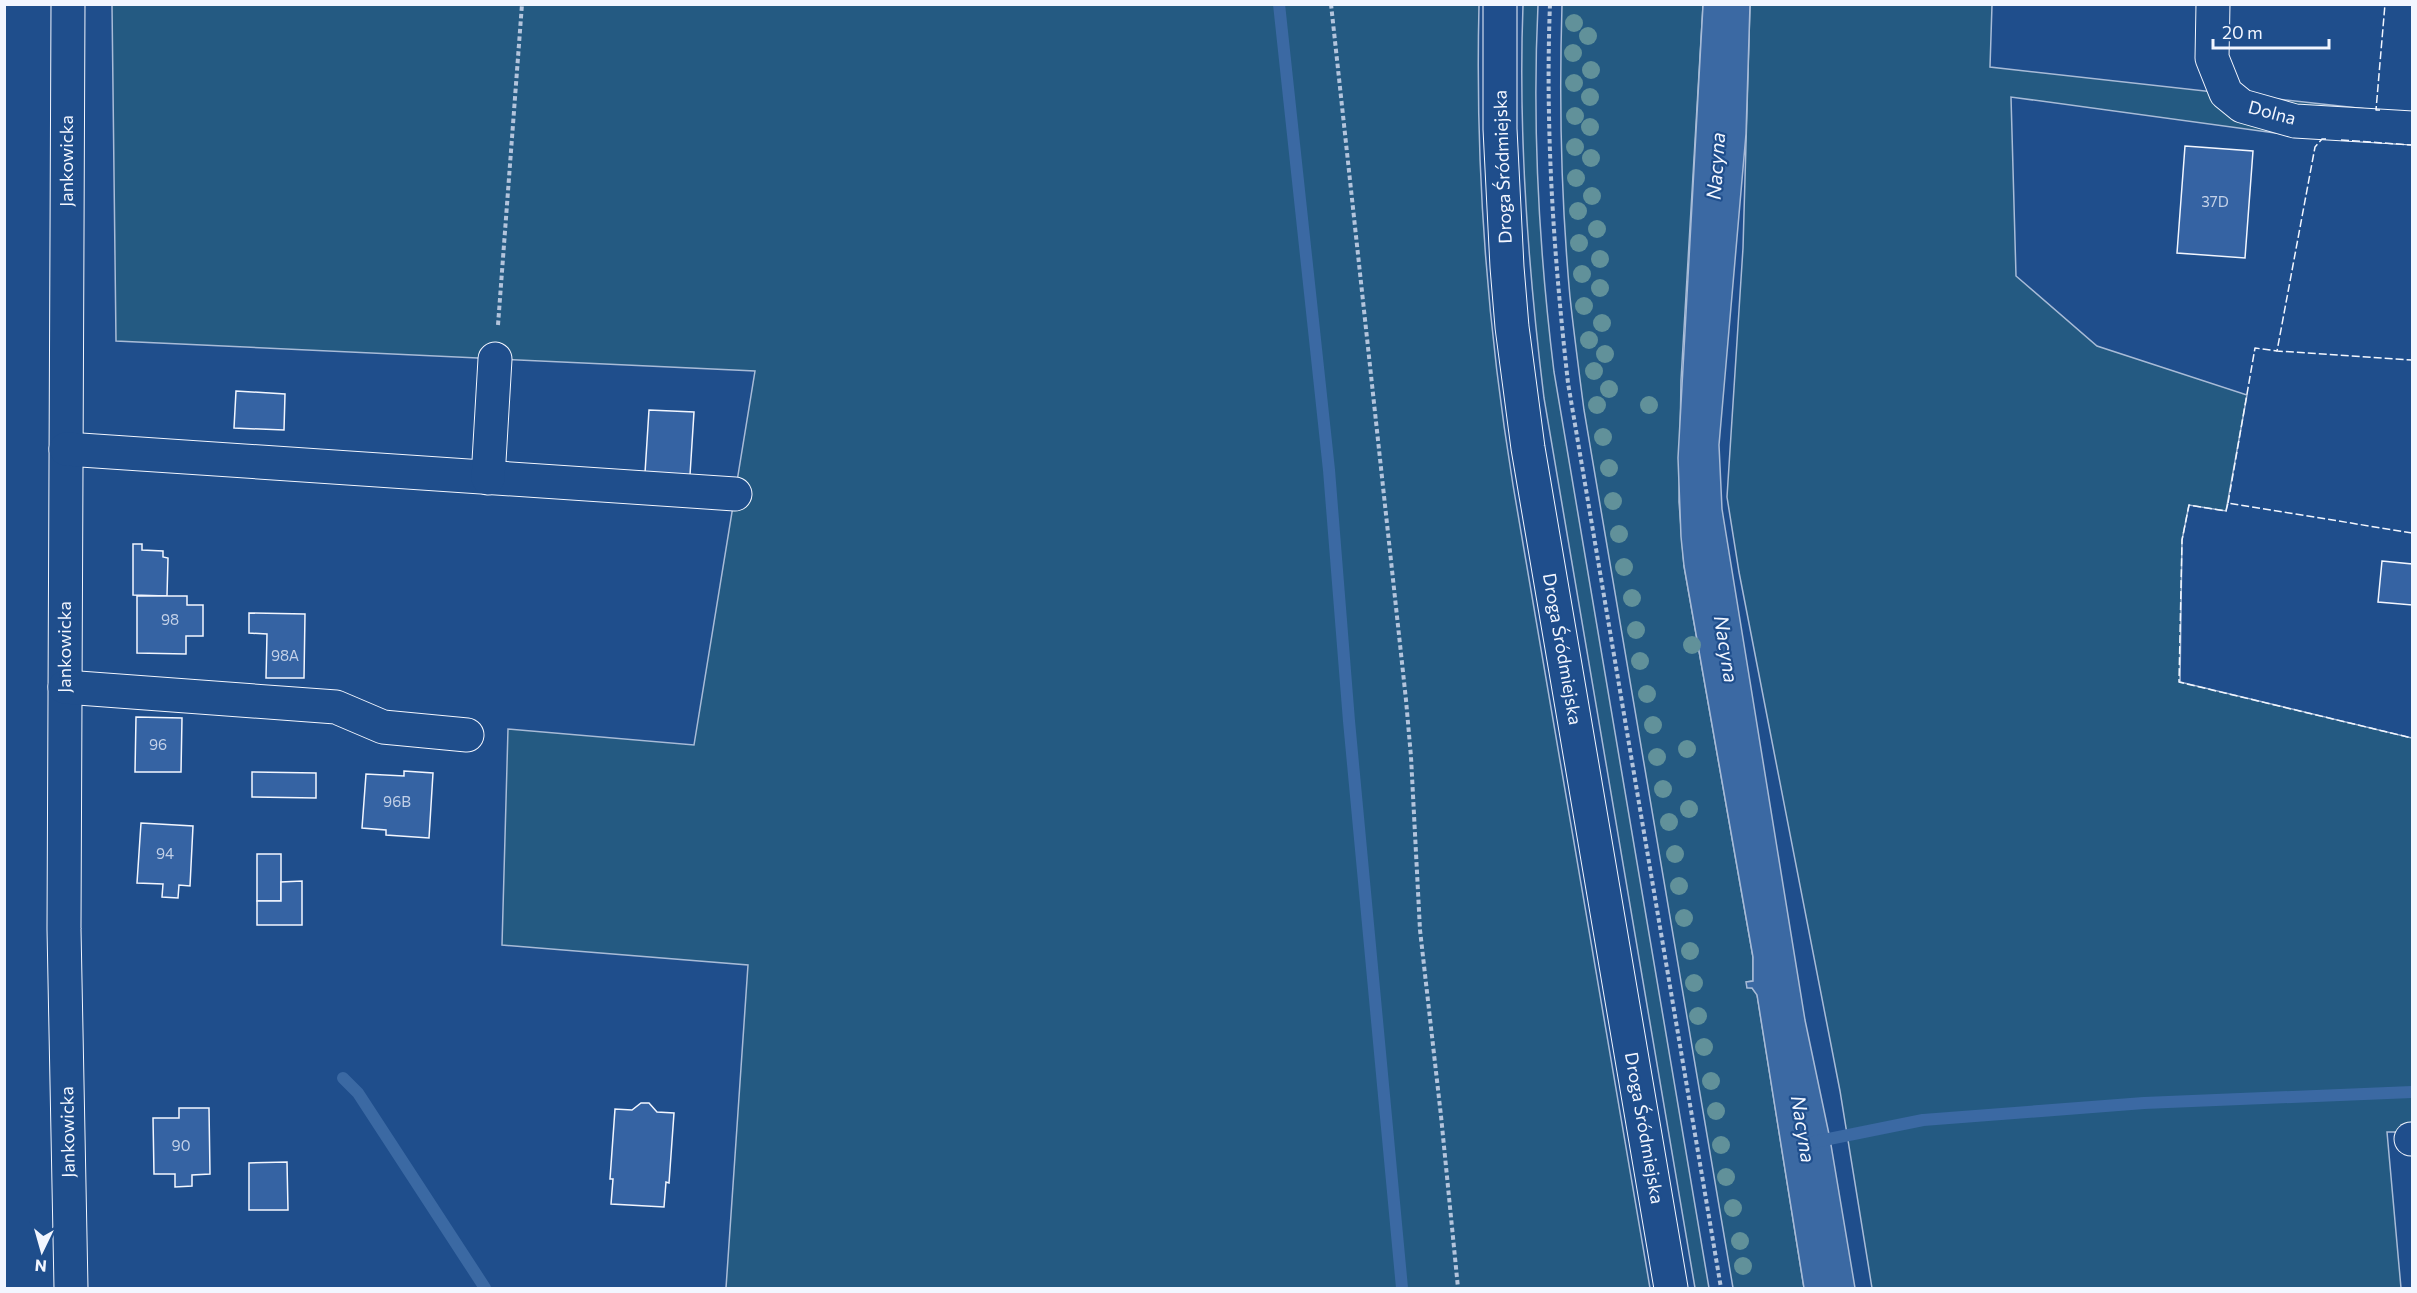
<svg xmlns="http://www.w3.org/2000/svg" width="2417" height="1293" viewBox="0 0 2417 1293" font-family="Commissioner,sans-serif">
  <style>
    .green { fill: #245a82; stroke: #a8bbd7; stroke-width: 1.5 }
    .water { fill: #3b69a3; stroke: #a8bbd7; stroke-width: 1.5 }
    .lines { fill: none; stroke-linecap: round; stroke-linejoin: round }
    .stream { stroke: #3b69a3; stroke-width: 12 }
    .building { fill: #3563a3; stroke: #f2f6ff; stroke-width: 1.5 }
    .minor-casing { stroke: #f2f6ff; stroke-width: 35 }
    .major-casing { stroke: #f2f6ff; stroke-width: 35 }
    .path { stroke: #b3c4dc; stroke-width: 4; stroke-dasharray: 4.5 3; stroke-linecap: butt }
    .minor { stroke: #1f4e8c; stroke-width: 33 }
    .major { stroke: #1f4e8c; stroke-width: 33 }
    .fence { stroke: #f2f6ff; stroke-width: 1.5; stroke-dasharray: 8 3; stroke-linecap: butt }
    .tree { fill: #61919a }
    .labels { text-anchor: middle; stroke-width: 4.5; stroke-linejoin: round; paint-order: stroke }
    .number-label { font-size: 15px; fill: #c3d1e8 }
    .street-label { font-size: 18px; fill: #f2f6ff; stroke: #1f4e8c }
    .water-label { font-size: 20px; font-style: italic; fill: #f2f6ff; stroke: #1f4e8c }
  </style>
  <rect width="100%" height="100%" fill="#1f4e8c"/>
  <!-- green -->
  <g class="green">
    <path d="M112 5H1479C1475 166 1487 325 1513 485L1650 1288H726L748 965 502 945 508 729 694 745 755 371 116 341Z"/>
    <path d="M1523 5H1538C1532 127 1539 250 1554 372L1709 1288H1695L1544 398C1528 268 1518 136 1523 5Z"/>
    <path d="M1562 5H1703L1681 380 1679 502 1684 566 1753 957V981L1747 982V987L1752 988 1757 994 1804 1288H1733L1584 410C1579 372 1574 334 1570 297 1561 199 1559 102 1562 5Z"/>
    <path d="M1750 5H1992L1990 67 2376 110 2305 137 2011 97 2016 276 2097 346 2247 395 2226 511 2189 505 2182 540 2180 682 2412 738V1132H2387L2401 1288H1872L1840 1091 1739 572 1727 497 1743 248Z"/>
  </g>
  <!-- water -->
  <path class="water" d="M1703 5H1750L1746 134 1719 445 1722 509 1805 1020 1830 1139 1855 1288H1804L1757 995 1752 988H1747L1746 982 1753 981V957L1684 566 1681 537 1678 458Z"/>
  <g class="lines">
    <!-- stream -->
    <g class="stream">
      <path d="M1279 4 1329 470 1349 721 1402 1288"/>
      <path d="M343 1078 358 1093 485 1288"/>
      <path d="M1814 1142 1923 1120 2144 1103 2412 1092"/>
    </g>
  </g>
  <!-- building -->
  <g class="building">
    <path d="M2185 146 2253 151 2245 258 2177 253Z"/>
    <path d="M236 391 285 394 284 430 234 428Z"/>
    <path d="M649 410 694 412 690 475 645 473Z"/>
    <path d="M133 544H142V550L163 551V557L168 558 167 596 133 595Z"/>
    <path d="M2382 561 2412 564V605L2378 602Z"/>
    <path d="M137 596H187V605H203V636H186V654L137 653Z"/>
    <path d="M249 613 305 614 304 678H266L267 634 249 633Z"/>
    <path d="M136 717 182 718 181 772H135Z"/>
    <path d="M404 771 433 773 429 838 386 835V830L362 828 366 774 404 776Z"/>
    <path d="M252 772 316 773V798L252 797Z"/>
    <path d="M141 823 193 826 190 886 179 885 178 898 162 897 163 884 137 883Z"/>
    <rect x="257" y="854" width="24" height="47"/>
    <path d="M302 881V925H257V901H281V882Z"/>
    <path d="M641 1103H649L657 1112 674 1113 669 1183 666 1182 664 1207 611 1204 613 1179H610L615 1109 632 1110Z"/>
    <path d="M179 1108H209L210 1174 192 1175V1186L175 1187V1174H154L153 1118H179Z"/>
    <path d="M287 1162 288 1210H249V1163Z"/>
  </g>
  <g class="lines">
    <!-- minor casing -->
    <g class="minor-casing">
      <g id="minor">
        <path d="M68 4 64 929 71 1288"/>
        <path d="M2213 4 2212 58 2226 93 2242 106 2295 121 2412 128"/>
        <path d="M66 449 735 494"/>
        <path d="M488 478 495 359"/>
        <path d="M65 687 336 707 383 727 467 735"/>
        <path d="M2411 1139H2412"/>
      </g>
    </g>
    <!-- major casing -->
    <g class="major-casing">
      <path id="major" d="M1500 4V129L1507 267 1512 327 1528 448 1671 1288"/>
    </g>
    <!-- path -->
    <g class="path">
      <path d="M1331 4 1406 700 1411 757 1420 930 1441 1116 1458 1288"/>
      <path d="M1550 4C1545 131 1554 258 1568 383L1721 1288"/>
      <path d="M498 325 522 4"/>
    </g>
    <!-- minor -->
    <use href="#minor" class="minor"/>
    <!-- major -->
    <use href="#major" class="major"/>
    <!-- fence -->
    <g class="fence">
      <path d="M2380 110H2376L2385 4"/>
      <path d="M2326 139H2322L2315 147 2277 351 2412 360"/>
      <path d="M2341 140 2412 145"/>
      <path d="M2228 503 2255 348 2277 351"/>
      <path d="M2412 533 2228 503 2226 511 2189 505 2182 540 2179 682 2412 738"/>
    </g>
  </g>
  <!-- trees -->
  <g class="tree">
    <circle cx="1574" cy="23" r="9"/>
    <circle cx="1588" cy="36" r="9"/>
    <circle cx="1573" cy="53" r="9"/>
    <circle cx="1591" cy="70" r="9"/>
    <circle cx="1574" cy="83" r="9"/>
    <circle cx="1590" cy="97" r="9"/>
    <circle cx="1575" cy="116" r="9"/>
    <circle cx="1590" cy="127" r="9"/>
    <circle cx="1575" cy="147" r="9"/>
    <circle cx="1591" cy="158" r="9"/>
    <circle cx="1576" cy="178" r="9"/>
    <circle cx="1592" cy="196" r="9"/>
    <circle cx="1578" cy="211" r="9"/>
    <circle cx="1597" cy="229" r="9"/>
    <circle cx="1579" cy="243" r="9"/>
    <circle cx="1600" cy="259" r="9"/>
    <circle cx="1582" cy="274" r="9"/>
    <circle cx="1600" cy="288" r="9"/>
    <circle cx="1584" cy="306" r="9"/>
    <circle cx="1602" cy="323" r="9"/>
    <circle cx="1589" cy="340" r="9"/>
    <circle cx="1605" cy="354" r="9"/>
    <circle cx="1594" cy="371" r="9"/>
    <circle cx="1609" cy="389" r="9"/>
    <circle cx="1597" cy="405" r="9"/>
    <circle cx="1649" cy="405" r="9"/>
    <circle cx="1603" cy="437" r="9"/>
    <circle cx="1609" cy="468" r="9"/>
    <circle cx="1613" cy="501" r="9"/>
    <circle cx="1619" cy="534" r="9"/>
    <circle cx="1624" cy="567" r="9"/>
    <circle cx="1632" cy="598" r="9"/>
    <circle cx="1636" cy="630" r="9"/>
    <circle cx="1692" cy="645" r="9"/>
    <circle cx="1640" cy="661" r="9"/>
    <circle cx="1647" cy="694" r="9"/>
    <circle cx="1653" cy="725" r="9"/>
    <circle cx="1687" cy="749" r="9"/>
    <circle cx="1657" cy="757" r="9"/>
    <circle cx="1663" cy="789" r="9"/>
    <circle cx="1689" cy="809" r="9"/>
    <circle cx="1669" cy="822" r="9"/>
    <circle cx="1675" cy="854" r="9"/>
    <circle cx="1679" cy="886" r="9"/>
    <circle cx="1684" cy="918" r="9"/>
    <circle cx="1690" cy="951" r="9"/>
    <circle cx="1694" cy="983" r="9"/>
    <circle cx="1698" cy="1016" r="9"/>
    <circle cx="1704" cy="1047" r="9"/>
    <circle cx="1711" cy="1081" r="9"/>
    <circle cx="1716" cy="1111" r="9"/>
    <circle cx="1721" cy="1145" r="9"/>
    <circle cx="1726" cy="1177" r="9"/>
    <circle cx="1733" cy="1208" r="9"/>
    <circle cx="1740" cy="1241" r="9"/>
    <circle cx="1743" cy="1266" r="9"/>
  </g>
  <g class="labels">
    <!-- number labels -->
    <g class="number-label">
      <text x="2215" y="207">37D</text>
      <text x="170" y="625">98</text>
      <text x="285" y="661">98A</text>
      <text x="158" y="750">96</text>
      <text x="397" y="807">96B</text>
      <text x="165" y="859">94</text>
      <text x="181" y="1151">90</text>
    </g>
    <!-- street labels -->
    <g class="street-label">
      <text transform="translate(2272 113) rotate(15)" y="6">Dolna</text>
      <text transform="translate(67 161) rotate(-90)" y="6">Jankowicka</text>
      <text transform="translate(1503 167) rotate(-92)" y="6">Droga Śródmiejska</text>
      <text transform="translate(65 647) rotate(-90)" y="6">Jankowicka</text>
      <text transform="translate(1562 649) rotate(80)" y="6">Droga Śródmiejska</text>
      <text transform="translate(1644 1128) rotate(80)" y="6">Droga Śródmiejska</text>
      <text transform="translate(68 1132) rotate(-91)" y="6">Jankowicka</text>
    </g>
    <!-- water labels -->
    <g class="water-label">
      <text transform="translate(1716 166) rotate(-86)" y="7">Nacyna</text>
      <text transform="translate(1726 649) rotate(81)" y="7">Nacyna</text>
      <text transform="translate(1803 1129) rotate(81)" y="7">Nacyna</text>
    </g>
  </g>
  <!-- border -->
  <rect width="2417" height="1293" fill="none" stroke="#f2f6ff" stroke-width="12"/>
  <!-- north arrow -->
  <g transform="translate(42 1251) rotate(185)" stroke="#1f4e8c" stroke-width="4.5" paint-order="stroke">
  <path d="M0-4.5L10 22L0 15L-10 22Z" fill="#f2f6ff"/>
  <text y="-9" font-size="16" font-weight="bold" text-anchor="middle" fill="#f2f6ff">N</text>
  </g>
  <!-- scale -->
  <path d="M2213 39v9h116v-9" fill="none" stroke="#f2f6ff" stroke-width="3"/>
  <text x="2222" y="39" font-size="18" fill="#f2f6ff" stroke="#1f4e8c" stroke-width="4.5" paint-order="stroke">20 m</text>
</svg>
